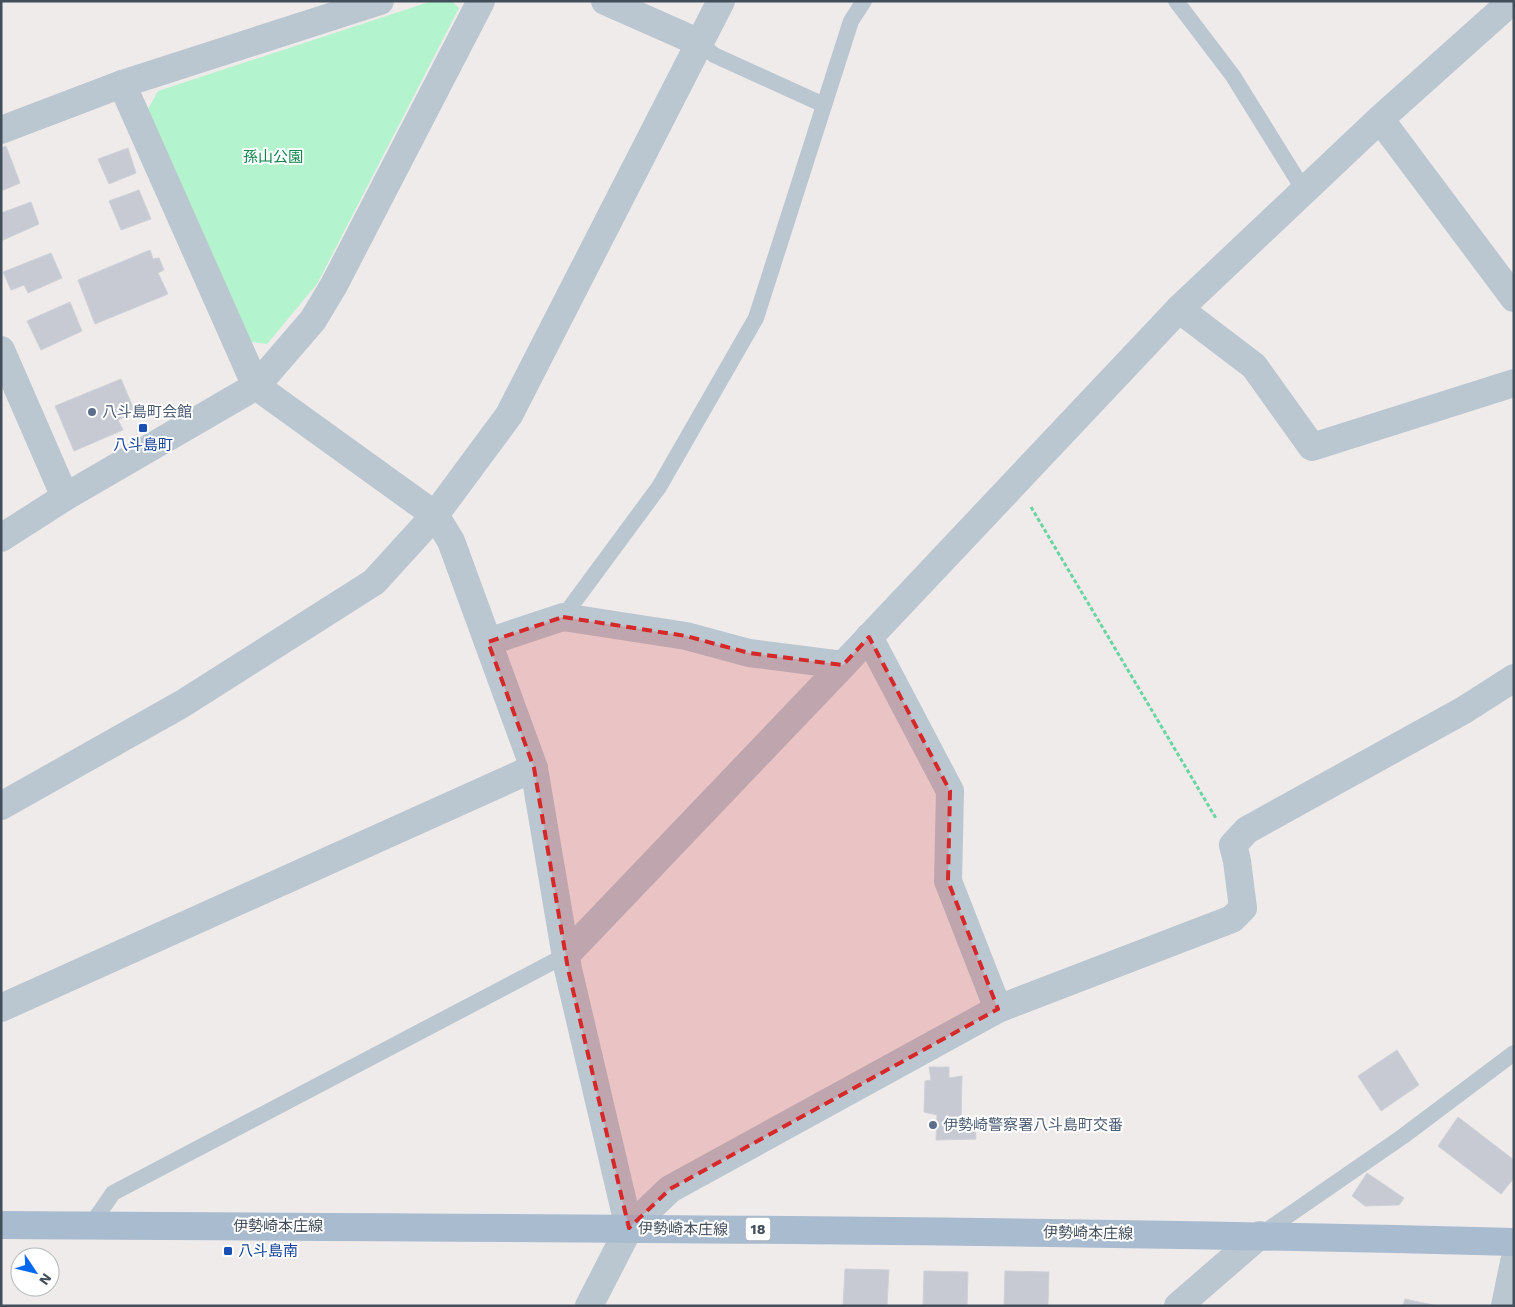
<svg xmlns="http://www.w3.org/2000/svg" width="1515" height="1307" viewBox="0 0 1515 1307" font-family="'Work Sans','Noto Sans JP',sans-serif">
  <style>
    .green { fill: #b3f3cd }
    .building { fill: #c7cad3; stroke: #cfd1d8 }
    .lines { fill: none; stroke-linecap: round; stroke-linejoin: round }
    .path { stroke: #68d4a0; stroke-width: 3; stroke-dasharray: 4 2.5; stroke-linecap: butt }
    .service { stroke: #bac6d0; stroke-width: 16 }
    .minor { stroke: #bac6d0; stroke-width: 28 }
    .tertiary { stroke: #bac6d0; stroke-width: 28 }
    .primary { stroke: #a8bbcf; stroke-width: 28 }
    .marked { fill: #d62828; fill-opacity: 0.2; stroke: #d62828; stroke-width: 4; stroke-dasharray: 10 6; stroke-linejoin: round }
    .service-dot { fill: #5c6f8a; stroke: #fff; stroke-width: 2 }
    .transit-dot { fill: #1a4fb4; stroke: #fff; stroke-width: 2 }
    .labels { text-anchor: middle; stroke-width: 4; stroke-linejoin: round; paint-order: stroke }
    .shield { fill: #fff; stroke: #7b848c; stroke-width: 1 }
    .shield-label { font-size: 14px; font-weight: bold; fill: #424f5b }
    .park-label { font-size: 15px; fill: #0c8349; stroke: #fff }
    .service-label { font-size: 15px; fill: #4e5e75; stroke: #fff; text-anchor: start }
    .transit-label { font-size: 15px; fill: #164399; stroke: #fff }
    .street-label { font-size: 15px; fill: #424f5b; stroke: #fff }
  </style>
  <rect width="100%" height="100%" fill="#efebeb"/>
  <!-- green -->
  <path class="green" d="M432 1H452L459 8 317 284 267 344 245 341 147 111 158 91Z"/>
  <!-- building -->
  <g class="building">
    <path d="M6 146 20 183 1 191V148Z"/>
    <path d="M128 148 136 173 109 184 98 159Z"/>
    <path d="M139 190 151 219 121 230 109 201Z"/>
    <path d="M31 202 39 224 1 241V213Z"/>
    <path d="M150 250 153 259 159 258 164 270 158 273 168 294 95 324 78 280Z"/>
    <path d="M51 253 62 278 28 293 24 285 11 290 3 272Z"/>
    <path d="M70 302 82 331 41 350 27 321Z"/>
    <path d="M121 379 135 412 118 420 123 430 74 451 55 406Z"/>
    <path d="M1397 1050 1419 1085 1381 1111 1358 1076Z"/>
    <path d="M929 1067H949V1078L962 1076 961 1123 975 1122 976 1139 936 1140 937 1115 924 1112 925 1081 931 1080Z"/>
    <path d="M1458 1117 1514 1160V1178L1501 1194 1438 1146Z"/>
    <path d="M1367 1173 1404 1198 1399 1205 1365 1206 1352 1196Z"/>
    <path d="M845 1269 889 1270 887 1306H843Z"/>
    <path d="M924 1271 968 1272 967 1306H923Z"/>
    <path d="M1005 1271 1049 1272 1048 1306H1004Z"/>
    <path d="M1405 1299 1438 1306H1403Z"/>
  </g>
  <g class="lines">
    <!-- path -->
    <path class="path" d="M1031 507 1217 820"/>
    <!-- service -->
    <g class="service">
      <path d="M1176 1 1233 76 1305 192"/>
      <path d="M700 43 714 55 824 105"/>
      <path d="M563 617 659 487 756 318 851 21 864 1"/>
      <path d="M91 1225 113 1193 566 955"/>
      <path d="M1260 1235 1402 1137 1514 1053"/>
    </g>
    <!-- minor -->
    <g class="minor">
      <path d="M605 1 700 43"/>
      <path d="M122 84 256 386 435 515 451 541 534 768 568 969 629 1228"/>
      <path d="M1380 119 1514 298"/>
      <path d="M1 130 122 84 380 1"/>
      <path d="M1179 309 1254 366 1312 447 1514 383"/>
      <path d="M1 350 65 497"/>
      <path d="M869 637 950 791 948 881 998 1009"/>
      <path d="M488 642 563 617 686 636 749 653 843 665 1179 309 1380 119 1512 1"/>
      <path d="M1 806 182 704 374 582 435 515 509 415 721 1"/>
      <path d="M566 955 843 665"/>
      <path d="M1 1008 534 768"/>
      <path d="M629 1228 670 1189 998 1009 1232 919 1243 908 1237 861 1233 845 1247 830 1464 710 1514 678"/>
      <path d="M1178 1306 1260 1235"/>
      <path d="M1505 1306 1514 1262"/>
    </g>
    <!-- tertiary -->
    <g class="tertiary">
      <path d="M1 538 65 497 256 386 313 320 334 285 481 1"/>
      <path d="M589 1306 629 1228"/>
    </g>
    <!-- primary -->
    <path class="primary" d="M1 1225C505 1228 1010 1229 1514 1242"/>
  </g>
  <!-- marked area -->
  <path class="marked" d="M563 617 686 636 749 653 843 665 869 637 950 791 948 881 998 1009 670 1189 629 1228 568 969 534 768 488 642Z"/>
  <!-- markers -->
  <g class="service-dot">
    <circle cx="92" cy="412" r="5"/>
    <circle cx="933" cy="1125" r="5"/>
  </g>
  <g class="transit-dot">
    <rect x="138" y="423" width="10" height="10" rx="2.5"/>
    <rect x="223" y="1246" width="10" height="10" rx="2.5"/>
  </g>
  <g class="labels">
    <!-- shield labels -->
    <rect class="shield" x="745.5" y="1217.5" width="25" height="23" rx="4"/>
    <g class="shield-label">
      <text x="758" y="1234">18</text>
    </g>
    <!-- park labels -->
    <g class="park-label">
      <text x="273" y="162">孫山公園</text>
    </g>
    <!-- service labels -->
    <g class="service-label">
      <text x="102" y="417">八斗島町会館</text>
      <text x="943" y="1130">伊勢崎警察署八斗島町交番</text>
    </g>
    <!-- transit labels -->
    <g class="transit-label">
      <text x="143" y="450">八斗島町</text>
      <text x="238" y="1256" text-anchor="start">八斗島南</text>
    </g>
    <!-- street labels -->
    <g class="street-label">
      <text x="278" y="1231">伊勢崎本庄線</text>
      <text transform="translate(683 1229) rotate(1)" y="5">伊勢崎本庄線</text>
      <text transform="translate(1088 1233) rotate(1)" y="5">伊勢崎本庄線</text>
    </g>
  </g>
  <!-- border -->
  <rect width="1515" height="1307" fill="none" stroke="#424f5b" stroke-width="5"/>
  <!-- north arrow -->
  <g transform="translate(35 1272) rotate(125)"><circle r="24" fill="#ffffff" stroke="#b3b9bd"/>
  <path d="M0-4L9 19L0 12L-9 19Z" fill="#0569ef"/>
  <text y="-8" font-size="14" font-weight="bold" text-anchor="middle" fill="#424f5b">N</text>
  </g>
</svg>
